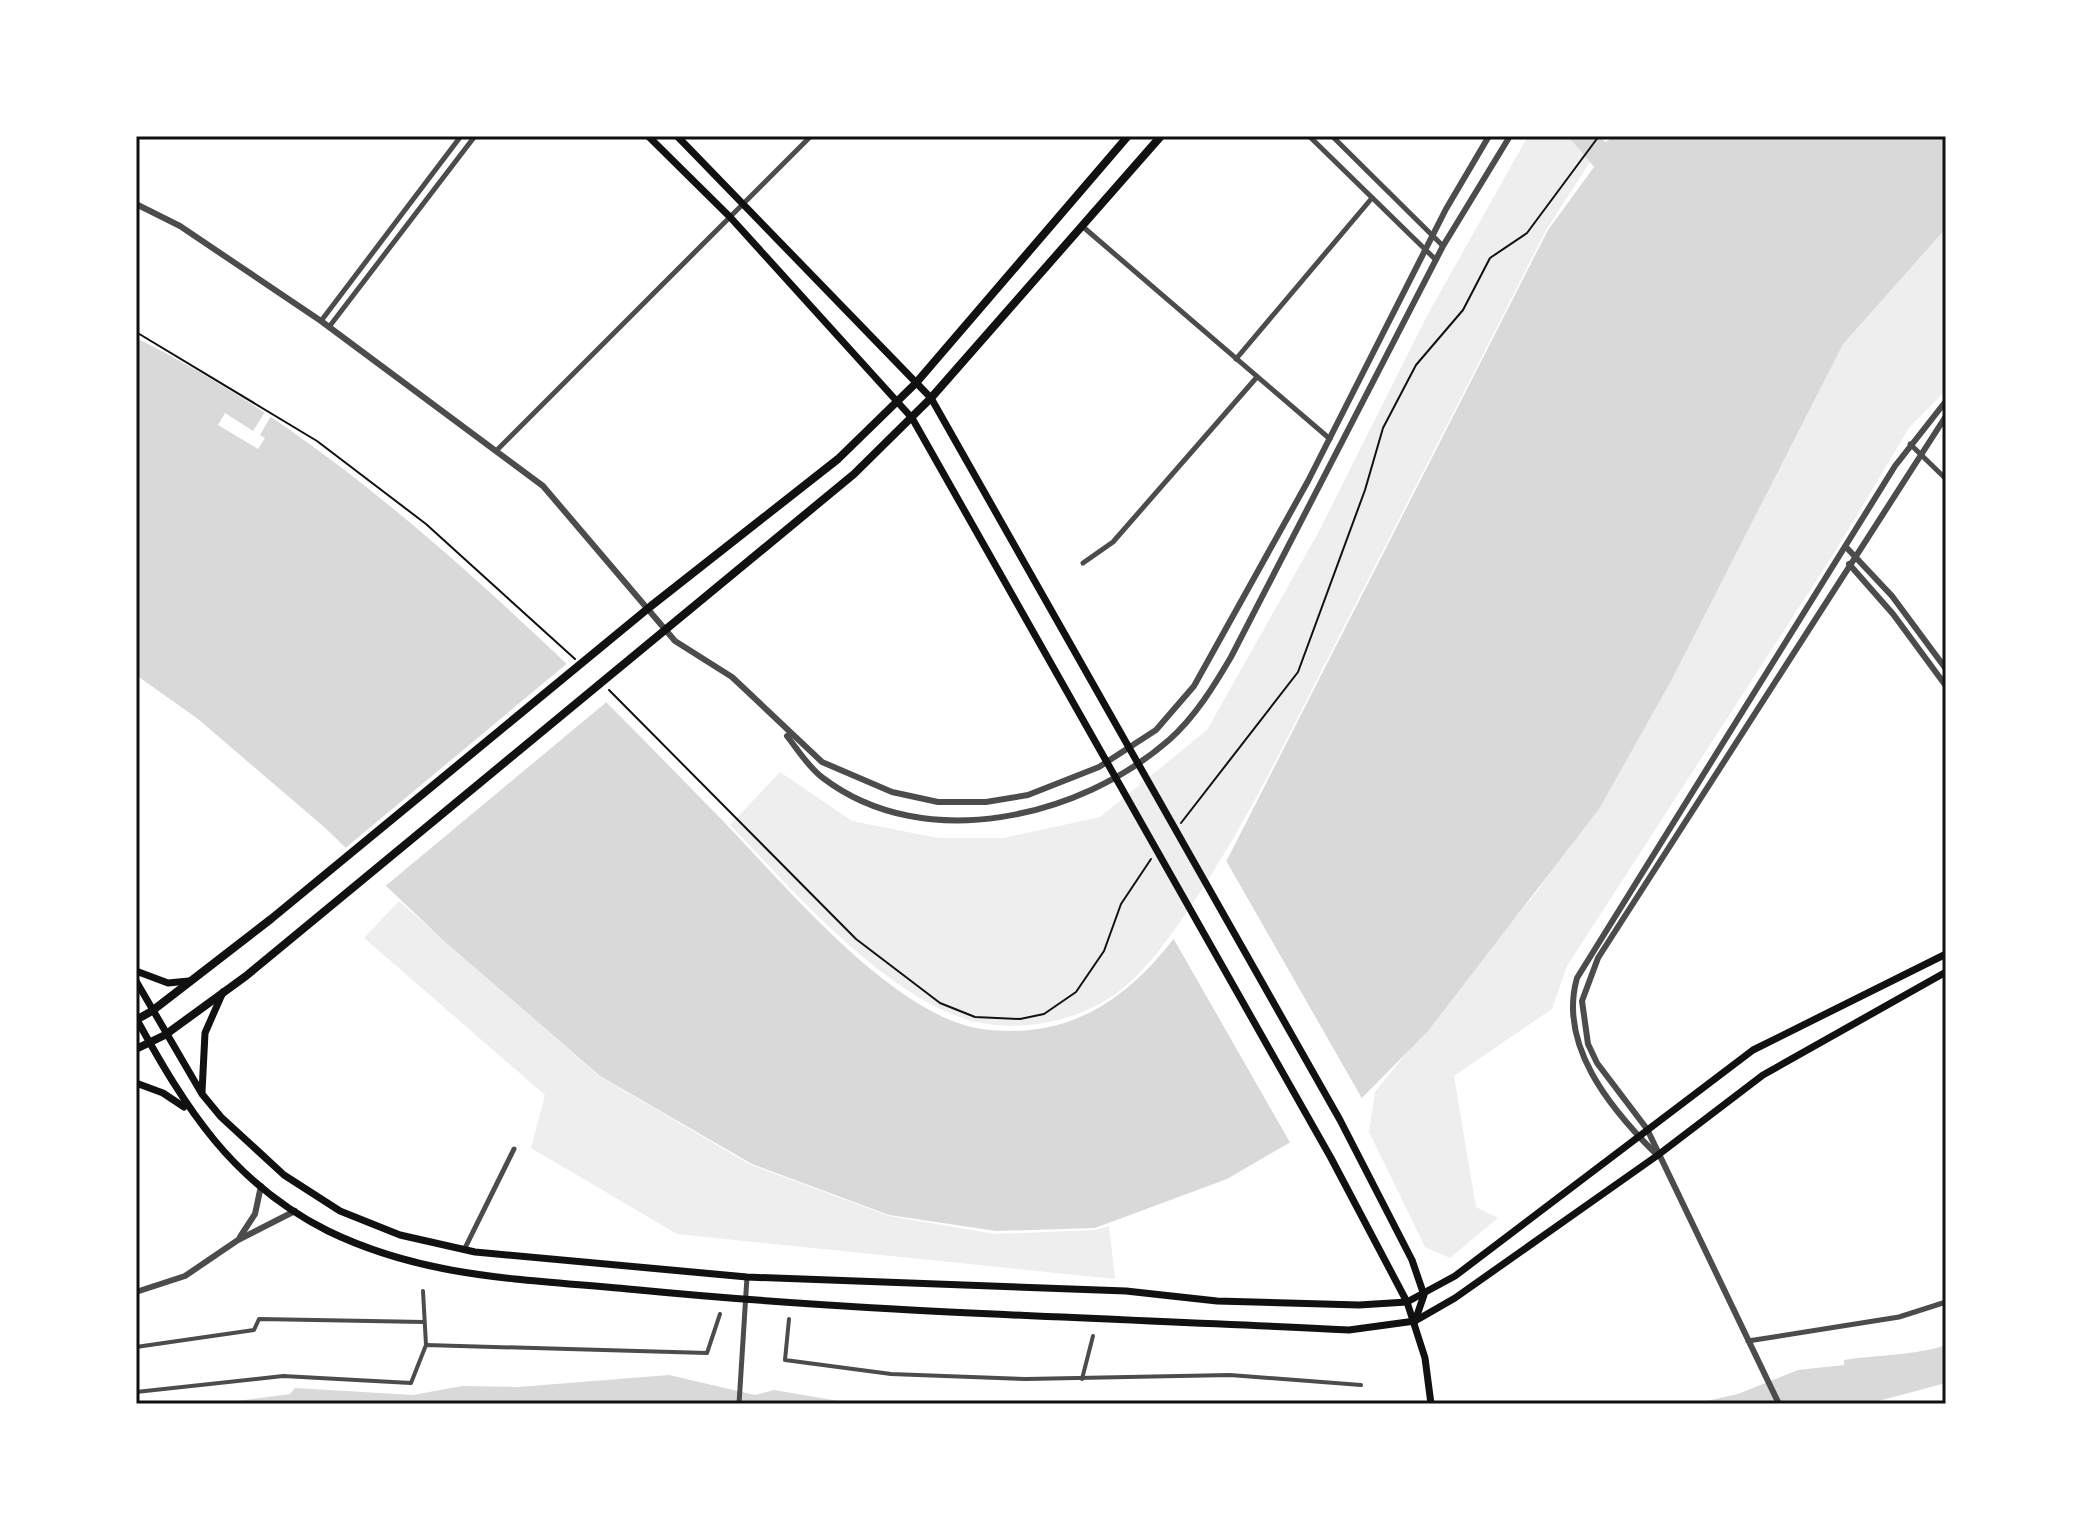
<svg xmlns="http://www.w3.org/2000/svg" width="2082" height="1540" viewBox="0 0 2082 1540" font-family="Karla,sans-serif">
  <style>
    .green { fill: #eee }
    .water { fill: #d9d9d9 }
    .pier { fill: #fff }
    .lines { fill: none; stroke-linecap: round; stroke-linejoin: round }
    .path { stroke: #111; stroke-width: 2 }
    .pedestrian { stroke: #4c4c4c; stroke-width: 4 }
    .minor { stroke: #4c4c4c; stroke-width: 5 }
    .tertiary { stroke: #4c4c4c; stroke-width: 6 }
    .secondary { stroke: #111; stroke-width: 7 }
    .primary { stroke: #111; stroke-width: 8 }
    .neatline { fill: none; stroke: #111; stroke-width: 3 }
  </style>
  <rect width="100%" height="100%" fill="#fff"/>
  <!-- green -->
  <g class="green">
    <path d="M1528 136H1607L1546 230C1476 369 1405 507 1334 646 1289 734 1247 823 1191 906 1169 938 1144 975 1111 997 1077 1020 1029 1030 988 1024 896 1011 793 890 730 825L780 772 852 821 938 838H1003L1100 817 1207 730 1318 533 1428 314Z"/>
    <path d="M1946 210V390L1909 428 1836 550 1567 966 1552 1009 1454 1076 1476 1207 1498 1218 1450 1258 1425 1247 1369 1132 1375 1092 1538 890 1619 770 1816 389 1874 291Z"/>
    <path d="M399 901 599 1076 751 1165 889 1216 995 1234 1095 1230 1109 1226 1115 1279 677 1234 531 1148 545 1095 364 938Z"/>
  </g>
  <!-- water -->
  <g class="water">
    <path d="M1568 136H1599L1605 142 1616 136H1946V228L1843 344 1672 679 1599 809 1428 1031 1356 1104 1227 1179 1095 1228 996 1231 889 1215 752 1164 600 1076 443 940 323 826 198 719 136 675V338C292 415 426 531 552 650 611 705 667 764 724 822 785 885 894 1017 982 1029 1108 1046 1171 951 1228 858L1548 230 1594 167Z"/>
    <path d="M1946 1345V1383L1867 1404H1693L1738 1394 1798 1370 1844 1365V1360C1876 1355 1918 1355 1946 1345Z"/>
    <path d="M669 1375 755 1395 774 1390 856 1404H215L290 1394 295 1388 413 1395 462 1386 518 1387Z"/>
  </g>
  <!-- pier -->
  <g class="pier">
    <path d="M265 412 271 416 260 435 265 438 258 449 218 425 225 413 253 431Z"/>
    <path d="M570 661 609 700 383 888 343 850Z"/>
    <path d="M1224 857 1364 1102 1292 1146 1172 936Z"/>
  </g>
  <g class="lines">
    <!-- path -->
    <g class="path">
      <path d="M136 332 317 441 426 524 575 659"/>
      <path d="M609 690 856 939 940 1003 975 1017 1020 1019 1044 1014 1076 992 1104 951 1121 904 1151 859"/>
      <path d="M1181 823 1298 672 1365 490 1383 428 1416 365 1463 310 1490 258 1527 233 1599 136"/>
    </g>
    <!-- pedestrian -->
    <g class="pedestrian">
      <path d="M423 1291 426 1345"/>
      <path d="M789 1319 785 1360 891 1374 1026 1379 1230 1375 1361 1385"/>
      <path d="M136 1347 254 1330 259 1319 424 1322"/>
      <path d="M1082 1379 1093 1336"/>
      <path d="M136 1392 283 1376 411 1383 426 1345 707 1353 720 1314"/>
    </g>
    <!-- minor -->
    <g class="minor">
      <path d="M1309 136 1436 260"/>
      <path d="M1332 136 1443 246"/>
      <path d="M1082 226 1330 439"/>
      <path d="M321 321 461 136"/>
      <path d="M329 327 475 136"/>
      <path d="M1236 359 1372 198"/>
      <path d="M1910 444 1946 479"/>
      <path d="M497 450 811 136"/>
      <path d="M1083 563 1113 542 1257 377"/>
      <path d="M464 1250 514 1149"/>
      <path d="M1748 1341 1899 1317 1946 1302"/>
      <path d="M739 1404 747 1277"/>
    </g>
    <!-- tertiary -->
    <g class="tertiary">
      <path d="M136 204 180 226 321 321 543 486 675 641 732 677 822 762 892 792 938 802H986L1028 795 1099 767 1156 730 1194 686 1308 481 1446 209 1489 136"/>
      <path d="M1846 547 1892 596 1946 669"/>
      <path d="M1849 564 1893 614 1946 686"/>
      <path d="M787 736C798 750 809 768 823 778 924 855 1080 818 1169 740 1195 717 1214 686 1231 657L1443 246 1510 136"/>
      <path d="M1655 1153C1610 1108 1558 1045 1577 978L1895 466 1946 401"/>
      <path d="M240 1237 255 1214 261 1186"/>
      <path d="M136 1292 185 1276 238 1240 295 1211"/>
      <path d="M1779 1404 1647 1129 1597 1063 1588 1044 1582 1001 1598 958 1946 416"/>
    </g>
    <!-- secondary -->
    <g class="secondary">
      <path d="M648 136 730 217 912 418 1331 1158 1407 1302 1425 1358 1431 1404"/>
      <path d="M677 136 931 398 1340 1120 1412 1260 1424 1295 1415 1321"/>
      <path d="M136 971 168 983 189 981"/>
      <path d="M136 981 202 1094 221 1117 284 1175 340 1211 400 1235 475 1252 747 1277 1126 1291 1217 1301 1359 1305 1407 1302 1455 1276 1753 1050 1946 954"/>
      <path d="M136 1018C186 1109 232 1183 328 1231 429 1280 530 1279 639 1290 875 1313 1112 1318 1349 1330L1415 1321 1455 1298 1658 1155 1763 1075 1946 972"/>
      <path d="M136 1083 163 1093 184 1107"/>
      <path d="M202 1092 205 1033 223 992"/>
    </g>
    <!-- primary -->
    <g class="primary">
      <path d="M136 1020 152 1011 271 919 651 606 838 459 916 383 1128 136"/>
      <path d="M136 1049 165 1035 246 976 854 474 931 398 1161 136"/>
    </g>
  </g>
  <!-- border -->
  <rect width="2082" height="1540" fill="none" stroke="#ffffff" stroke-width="276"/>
  <rect x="138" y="138" width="1806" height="1264" class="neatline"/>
</svg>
